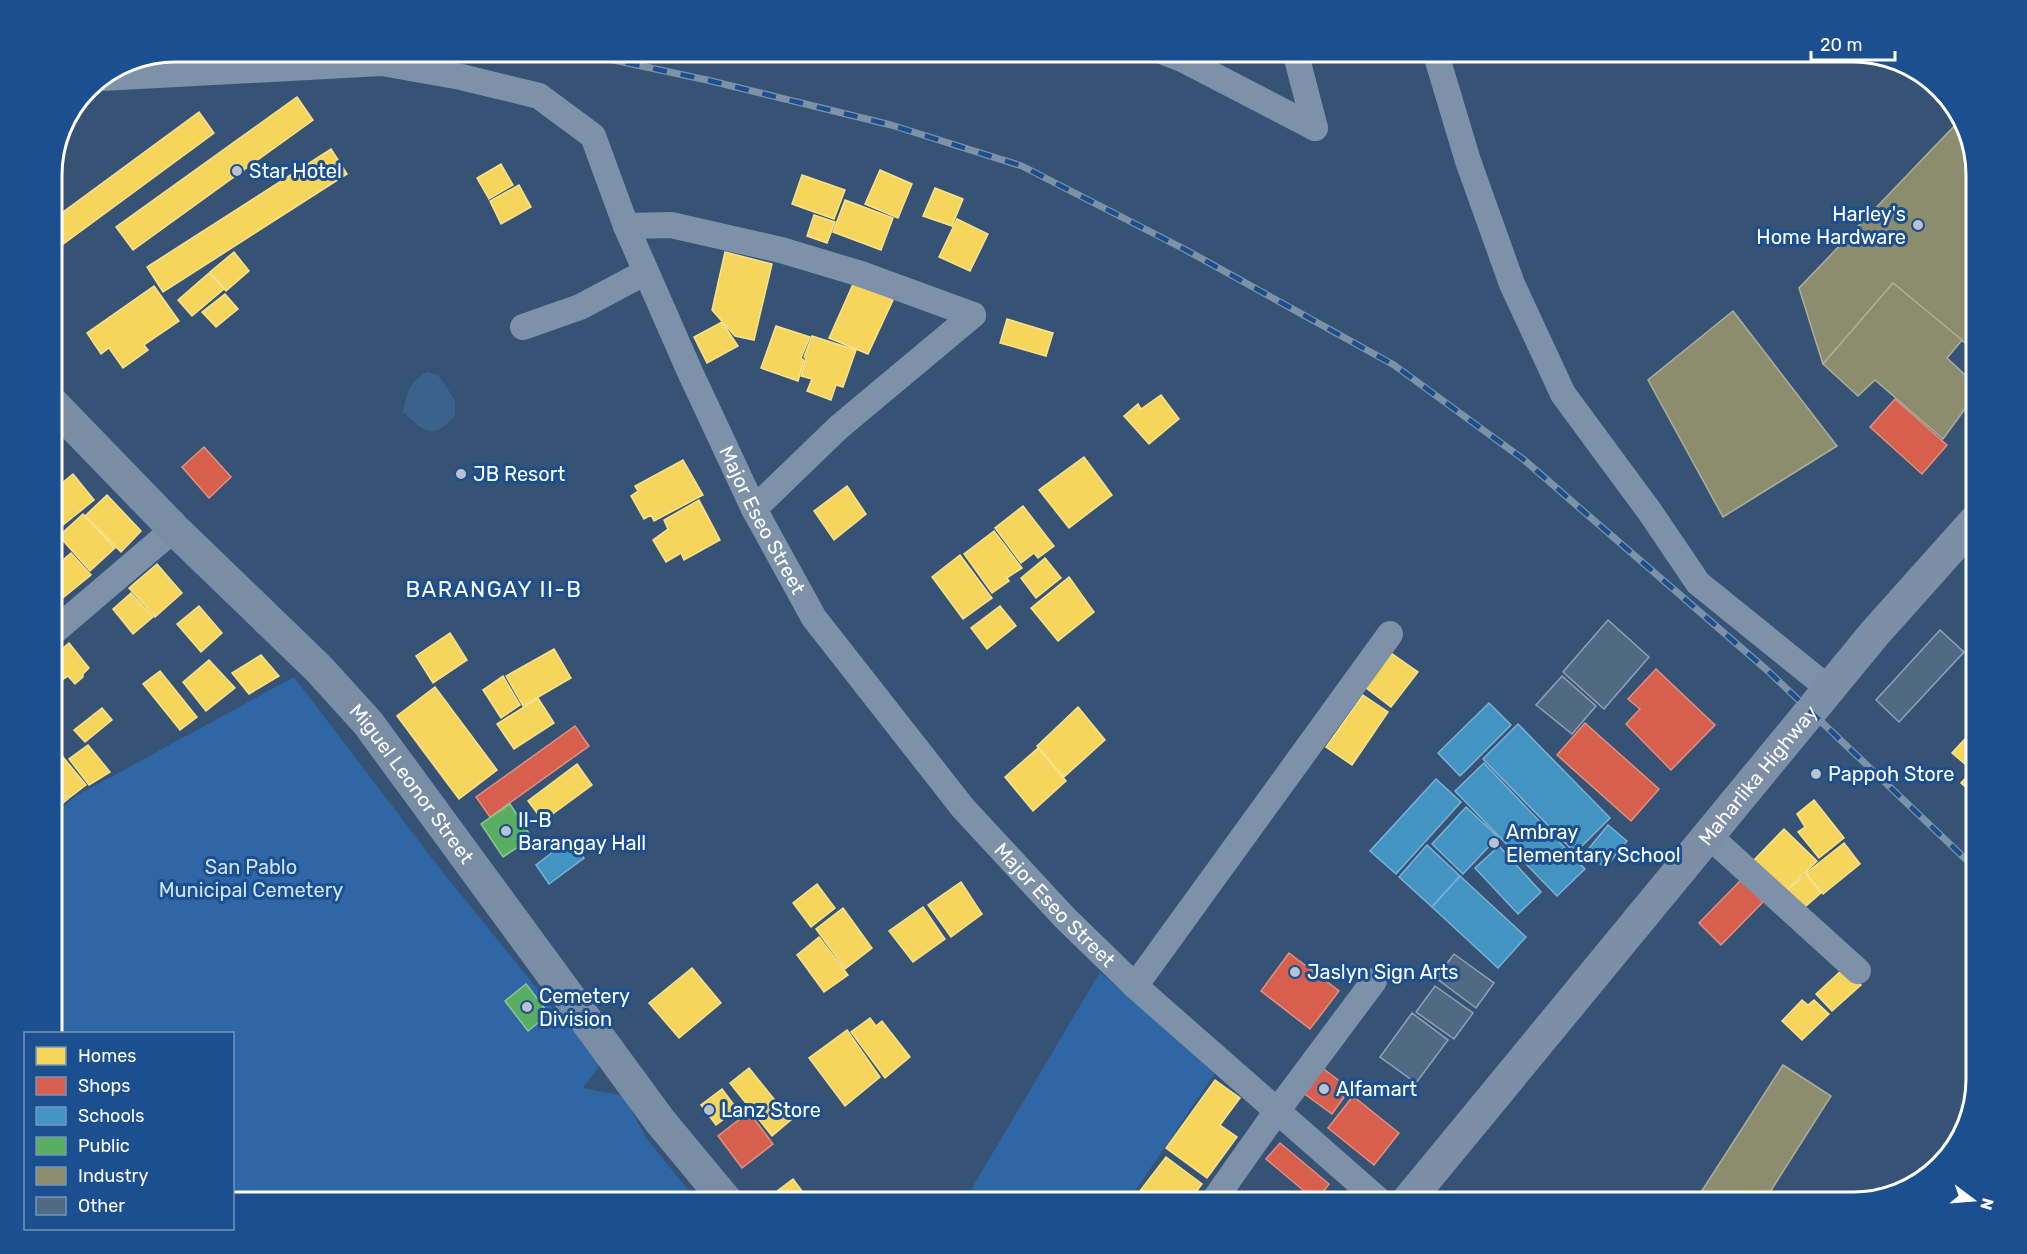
<svg xmlns="http://www.w3.org/2000/svg" width="2027" height="1254" viewBox="0 0 2027 1254" font-family="Rubik,sans-serif">
  <style>
    .green { fill: #2f66a5 }
    .water { fill: #3b618d }
    .homes { fill: #f6d55c; stroke: #f9e28d; stroke-width: 1.5 }
    .shops { fill: #d6604d; stroke: #e29082; stroke-width: 1.5 }
    .schools { fill: #4393c3; stroke: #7bb3d5; stroke-width: 1.5 }
    .public { fill: #5aae61; stroke: #8cc690; stroke-width: 1.5 }
    .industry { fill: #8c8c6e; stroke: #aeae9a; stroke-width: 1.5 }
    .building { fill: #526984; stroke: #92a2b6; stroke-width: 1.5 }
    .lines { fill: none; stroke-linecap: round; stroke-linejoin: round }
    .street { stroke: #7d92a8; stroke-width: 26 }
    .secondary { stroke: #798da4; stroke-width: 33 }
    .primary { stroke: #7d8ea7; stroke-width: 33 }
    .rail-casing { stroke: #7e92a7; stroke-width: 7 }
    .rail { stroke: #1b4f8f; stroke-width: 4.5; stroke-dasharray: 14; stroke-linecap: butt }
    .poi-dot { fill: #b9c2ce; stroke: #1b4f8f; stroke-width: 2 }
    .labels { text-anchor: middle; stroke-width: 6; stroke-linejoin: round; paint-order: stroke }
    .poi-label { font-size: 20px; fill: #fff; stroke: #1b4f8f; text-anchor: start }
    .street-label { font-size: 20px; fill: #fff; stroke: #1b4f8f }
    .park-label { font-size: 20px; fill: #cfe3fa; stroke: #1b4f8f }
    .quarter-label { font-size: 22px; letter-spacing: 1.5px; fill: #fff; stroke: #1b4f8f }
    .rim { fill: none; stroke: #fff; stroke-width: 3 }
  </style>
  <rect width="100%" height="100%" fill="#365274"/>
  <!-- green -->
  <g class="green">
    <path d="M294 677 441 870 560 1017 603 1061 583 1088 624 1096 646 1138 699 1203H233L232 1034 51 1033V817L76 796Z"/>
    <path d="M1100 972 1215 1073 1127 1203H963Z"/>
  </g>
  <!-- water -->
  <path class="water" d="M428 372 438 375 455 400V416C433 441 424 432 403 412 407 394 409 380 428 372Z"/>
  <!-- homes -->
  <g class="homes">
    <path d="M297 97 313 120 133 250 116 227Z"/>
    <path d="M199 112 214 133 51 253V221Z"/>
    <path d="M331 149 347 174 163 292 147 267Z"/>
    <path d="M501 164 513 185 489 199 477 178Z"/>
    <path d="M880 170 912 184 898 218 865 204Z"/>
    <path d="M802 175 845 190 834 219 792 204Z"/>
    <path d="M519 185 531 207 501 224 490 201Z"/>
    <path d="M935 188 963 199 952 226 923 216Z"/>
    <path d="M845 200 893 218 881 250 833 232Z"/>
    <path d="M814 215 835 222 827 243 807 236Z"/>
    <path d="M957 219 988 234 970 271 939 257Z"/>
    <path d="M234 252 249 271 226 291 210 272Z"/>
    <path d="M725 252 772 264 754 340 735 336 712 310Z"/>
    <path d="M209 273 224 289 192 316 178 300Z"/>
    <path d="M854 282 893 300 868 354 829 338Z"/>
    <path d="M154 286 179 321 144 345 148 350 123 368 109 348 101 354 87 333Z"/>
    <path d="M225 294 238 309 216 327 202 312Z"/>
    <path d="M1007 319 1053 333 1046 356 1000 343Z"/>
    <path d="M722 322 738 346 707 363 694 337Z"/>
    <path d="M776 326 810 337 801 358 804 360 798 381 761 368Z"/>
    <path d="M812 336 856 350 843 387 836 385 831 400 807 391 812 379 801 376 806 358 804 357Z"/>
    <path d="M1161 395 1179 419 1149 444 1124 416 1138 404 1141 409Z"/>
    <path d="M1084 457 1112 495 1069 528 1039 490Z"/>
    <path d="M683 460 703 495 654 521 651 515 644 519 631 496 638 491 635 486Z"/>
    <path d="M73 474 94 500 63 525 51 511V492Z"/>
    <path d="M847 486 866 514 834 540 814 511Z"/>
    <path d="M107 495 141 531 121 552 85 516Z"/>
    <path d="M699 500 720 540 684 560 681 553 666 562 653 540 668 529 664 520Z"/>
    <path d="M1023 506 1054 546 1038 558 1034 553 1021 563 995 528Z"/>
    <path d="M83 514 115 548 90 571 59 536Z"/>
    <path d="M994 531 1022 568 1007 578 1009 581 992 593 964 554Z"/>
    <path d="M71 553 91 575 59 601 51 592V570Z"/>
    <path d="M960 555 992 598 963 619 932 577Z"/>
    <path d="M1045 558 1061 578 1036 598 1021 578Z"/>
    <path d="M157 564 182 593 155 617 129 588Z"/>
    <path d="M1069 577 1094 612 1058 641 1031 608Z"/>
    <path d="M131 593 153 617 133 634 113 609Z"/>
    <path d="M199 606 222 633 201 652 177 624Z"/>
    <path d="M1000 606 1016 626 987 649 971 628Z"/>
    <path d="M450 633 467 660 433 683 416 656Z"/>
    <path d="M69 643 89 668 83 674V677L75 684 68 676 60 681 51 671V658Z"/>
    <path d="M554 649 571 678 523 706 506 676Z"/>
    <path d="M1391 653 1418 672 1391 707 1365 687Z"/>
    <path d="M261 655 279 676 249 694 232 673Z"/>
    <path d="M209 660 235 688 206 711 183 682Z"/>
    <path d="M160 671 197 717 180 730 143 684Z"/>
    <path d="M503 676 520 705 501 718 483 690Z"/>
    <path d="M435 687 497 770 459 799 397 716Z"/>
    <path d="M1363 695 1388 712 1352 765 1326 747Z"/>
    <path d="M538 698 554 723 514 749 497 724Z"/>
    <path d="M1078 707 1105 740 1064 777 1037 746Z"/>
    <path d="M102 708 112 720 85 742 74 730Z"/>
    <path d="M1976 727V765L1972 770 1952 753Z"/>
    <path d="M88 745 110 772 89 785 69 759Z"/>
    <path d="M1038 748 1066 781 1033 811 1005 777Z"/>
    <path d="M63 757 86 785 69 798 51 776V766Z"/>
    <path d="M577 764 592 785 543 821 528 801Z"/>
    <path d="M1976 767V796L1961 783Z"/>
    <path d="M54 783 68 799 57 808 51 800V785Z"/>
    <path d="M1814 800 1844 838 1819 858 1798 832 1805 827 1797 814Z"/>
    <path d="M1784 829 1817 861 1784 893 1752 862Z"/>
    <path d="M1844 843 1860 864 1823 894 1806 873Z"/>
    <path d="M1806 874 1821 893 1799 912 1784 893Z"/>
    <path d="M961 882 982 914 951 937 928 905Z"/>
    <path d="M817 884 835 908 811 927 793 903Z"/>
    <path d="M923 907 945 939 913 962 889 931Z"/>
    <path d="M843 908 872 948 845 969 816 929Z"/>
    <path d="M819 937 848 975 824 992 797 955Z"/>
    <path d="M692 968 721 1003 679 1038 649 1003Z"/>
    <path d="M1844 968 1861 985 1832 1011 1816 994Z"/>
    <path d="M1802 1000 1808 1005 1814 1000 1829 1014 1802 1040 1782 1021Z"/>
    <path d="M870 1018 876 1026 882 1021 910 1057 885 1078 851 1032Z"/>
    <path d="M847 1030 880 1077 845 1106 809 1058Z"/>
    <path d="M749 1068 791 1120 772 1136 730 1083Z"/>
    <path d="M1215 1080 1240 1098 1220 1125 1237 1137 1207 1178 1166 1148Z"/>
    <path d="M722 1089 737 1109 716 1125 701 1105Z"/>
    <path d="M1166 1157 1202 1184 1188 1203H1137L1133 1200Z"/>
    <path d="M793 1179 802 1191 786 1203H765L764 1201Z"/>
  </g>
  <!-- shops -->
  <g class="shops">
    <path d="M1895 399 1947 445 1922 474 1870 427Z"/>
    <path d="M204 447 231 477 209 498 182 467Z"/>
    <path d="M1656 669 1715 725 1671 770 1626 724 1640 709 1628 699Z"/>
    <path d="M1585 723 1659 789 1631 821 1557 755Z"/>
    <path d="M575 726 589 746 490 817 476 797Z"/>
    <path d="M1741 880 1763 902 1721 945 1699 923Z"/>
    <path d="M1289 953 1339 991 1310 1029 1261 991Z"/>
    <path d="M1317 1064 1350 1089 1332 1114 1298 1089Z"/>
    <path d="M1353 1096 1399 1133 1374 1165 1328 1128Z"/>
    <path d="M749 1112 773 1144 742 1168 718 1136Z"/>
    <path d="M1280 1143 1329 1184 1316 1201 1266 1159Z"/>
  </g>
  <!-- schools -->
  <g class="schools">
    <path d="M1489 703 1511 725 1460 776 1438 753Z"/>
    <path d="M1518 724 1610 818 1575 853 1483 759Z"/>
    <path d="M1484 763 1585 869 1557 896 1455 791Z"/>
    <path d="M1436 779 1461 802 1396 874 1370 851Z"/>
    <path d="M1466 807 1498 837 1463 874 1432 844Z"/>
    <path d="M1608 825 1627 841 1605 868 1586 852Z"/>
    <path d="M570 839 584 858 549 884 536 865Z"/>
    <path d="M1427 845 1460 876 1432 907 1399 877Z"/>
    <path d="M1499 846 1541 892 1518 914 1475 868Z"/>
    <path d="M1460 876 1526 937 1498 968 1432 907Z"/>
  </g>
  <!-- public -->
  <g class="public">
    <path d="M510 804 532 838 503 857 481 824Z"/>
    <path d="M526 984 549 1014 528 1031 505 1001Z"/>
  </g>
  <!-- industry -->
  <g class="industry">
    <path d="M1961 119 1976 167V352L1893 283 1823 364 1799 288Z"/>
    <path d="M1893 283 1962 340 1947 358 1976 385V394L1943 439 1875 380 1858 396 1823 364Z"/>
    <path d="M1733 311 1837 446 1723 517 1648 380Z"/>
    <path d="M1783 1065 1831 1096 1763 1203H1694Z"/>
  </g>
  <!-- building -->
  <g class="building">
    <path d="M1608 620 1649 657 1604 709 1563 672Z"/>
    <path d="M1940 630 1964 652 1899 722 1876 700Z"/>
    <path d="M1562 676 1596 706 1572 734 1536 705Z"/>
    <path d="M1454 954 1494 983 1476 1008 1436 978Z"/>
    <path d="M1435 986 1473 1013 1454 1039 1416 1012Z"/>
    <path d="M1412 1013 1448 1040 1416 1083 1380 1057Z"/>
  </g>
  <g class="lines">
    <!-- street -->
    <g class="street">
      <path d="M1161 51 1184 60 1315 128"/>
      <path d="M1295 51 1315 128"/>
      <path d="M1435 51 1468 161 1512 284 1563 394 1650 512 1698 583 1828 688"/>
      <path id="s1" d="M102 78 382 63 461 77 539 96 593 136 626 226 690 372 754 509 814 618 963 808 1065 918 1135 986 1382 1203"/>
      <path d="M626 226 671 225 781 250 861 274 973 315"/>
      <path d="M523 327 580 307 646 272"/>
      <path d="M754 509 839 427 973 315"/>
      <path d="M51 634 174 529"/>
      <path d="M1708 835 1858 971"/>
      <path d="M1135 986 1390 634"/>
      <path d="M1212 1203 1277 1111 1374 981"/>
    </g>
    <!-- secondary -->
    <path class="secondary" id="s2" d="M51 402 174 529 319 669 368 723 660 1121 728 1203"/>
    <!-- primary -->
    <path class="primary" id="s3" d="M1406 1203 1875 633 1976 520"/>
    <!-- rail casing -->
    <g class="rail-casing">
      <path id="rail" d="M571 51 707 80 891 125 1022 166 1186 250 1394 365 1523 459 1768 671 1976 869"/>
    </g>
    <!-- rail -->
    <use href="#rail" class="rail"/>
  </g>
  <!-- markers -->
  <g class="poi-dot">
    <circle cx="237" cy="171" r="6"/>
    <circle cx="1918" cy="225" r="6"/>
    <circle cx="461" cy="474" r="6"/>
    <circle cx="1816" cy="774" r="6"/>
    <circle cx="506" cy="831" r="6"/>
    <circle cx="1494" cy="843" r="6"/>
    <circle cx="1295" cy="972" r="6"/>
    <circle cx="527" cy="1007" r="6"/>
    <circle cx="1324" cy="1089" r="6"/>
    <circle cx="709" cy="1110" r="6"/>
  </g>
  <g class="labels">
    <!-- poi labels -->
    <g class="poi-label">
      <text x="249" y="178">Star Hotel</text>
      <text x="1906" y="221" text-anchor="end">Harley's<tspan x="1906" dy="23">Home Hardware</tspan></text>
      <text x="473" y="481">JB Resort</text>
      <text x="1828" y="781">Pappoh Store</text>
      <text x="518" y="827">II-B<tspan x="518" dy="23">Barangay Hall</tspan></text>
      <text x="1506" y="839">Ambray<tspan x="1506" dy="23">Elementary School</tspan></text>
      <text x="1307" y="979">Jaslyn Sign Arts</text>
      <text x="539" y="1003">Cemetery<tspan x="539" dy="23">Division</tspan></text>
      <text x="1336" y="1096">Alfamart</text>
      <text x="721" y="1117">Lanz Store</text>
    </g>
    <!-- street labels -->
    <g class="street-label">
      <text dy="7" stroke="none"><textPath href="#s1" startOffset="928">Major Eseo Street</textPath></text>
      <text dy="7" stroke="none"><textPath href="#s3" startOffset="554">Maharlika Highway</textPath></text>
      <text dy="7" stroke="none"><textPath href="#s2" startOffset="526">Miguel Leonor Street</textPath></text>
      <text dy="7" stroke="none"><textPath href="#s1" startOffset="1414">Major Eseo Street</textPath></text>
    </g>
    <!-- park labels -->
    <g class="park-label">
      <text x="251" y="874">San Pablo<tspan x="251" dy="23">Municipal Cemetery</tspan></text>
    </g>
    <!-- quarter labels -->
    <g class="quarter-label">
      <text x="494" y="597">BARANGAY II-B</text>
    </g>
  </g>
  <!-- crop -->
  <path d="M0 0H2027V1254H0ZM175 62H1853A113 113 0 0 1 1966 175V1079A113 113 0 0 1 1853 1192H175A113 113 0 0 1 62 1079V175A113 113 0 0 1 175 62Z" fill="#1b4f8f" fill-rule="evenodd"/>
  <path class="rim" d="M175 62H1853A113 113 0 0 1 1966 175V1079A113 113 0 0 1 1853 1192H175A113 113 0 0 1 62 1079V175A113 113 0 0 1 175 62Z"/>
  <!-- legend -->
  <rect x="24" y="1032" width="210" height="198" fill="#1b4f8f" stroke="#7695bc" stroke-width="1.5"/>
  <rect x="36" y="1047" width="30" height="18" fill="#f6d55c" stroke="#7695bc" stroke-width="1.5"/>
  <text x="78" y="1062" font-size="18" fill="#ffffff">Homes</text>
  <rect x="36" y="1077" width="30" height="18" fill="#d6604d" stroke="#7695bc" stroke-width="1.5"/>
  <text x="78" y="1092" font-size="18" fill="#ffffff">Shops</text>
  <rect x="36" y="1107" width="30" height="18" fill="#4393c3" stroke="#7695bc" stroke-width="1.5"/>
  <text x="78" y="1122" font-size="18" fill="#ffffff">Schools</text>
  <rect x="36" y="1137" width="30" height="18" fill="#5aae61" stroke="#7695bc" stroke-width="1.5"/>
  <text x="78" y="1152" font-size="18" fill="#ffffff">Public</text>
  <rect x="36" y="1167" width="30" height="18" fill="#8c8c6e" stroke="#7695bc" stroke-width="1.5"/>
  <text x="78" y="1182" font-size="18" fill="#ffffff">Industry</text>
  <rect x="36" y="1197" width="30" height="18" fill="#526984" stroke="#7695bc" stroke-width="1.5"/>
  <text x="78" y="1212" font-size="18" fill="#ffffff">Other</text>
  <!-- north arrow -->
  <g transform="translate(1973 1200) rotate(106)" stroke="#1b4f8f" stroke-width="4.5" paint-order="stroke">
  <path d="M0-4.5L10 22L0 15L-10 22Z" fill="#ffffff"/>
  <text y="-9" font-size="16" font-weight="bold" text-anchor="middle" fill="#ffffff">N</text>
  </g>
  <!-- scale -->
  <path d="M1811 51v9h84v-9" fill="none" stroke="#ffffff" stroke-width="3"/>
  <text x="1820" y="51" font-size="18" fill="#ffffff" stroke="#1b4f8f" stroke-width="4.5" paint-order="stroke">20 m</text>
</svg>
